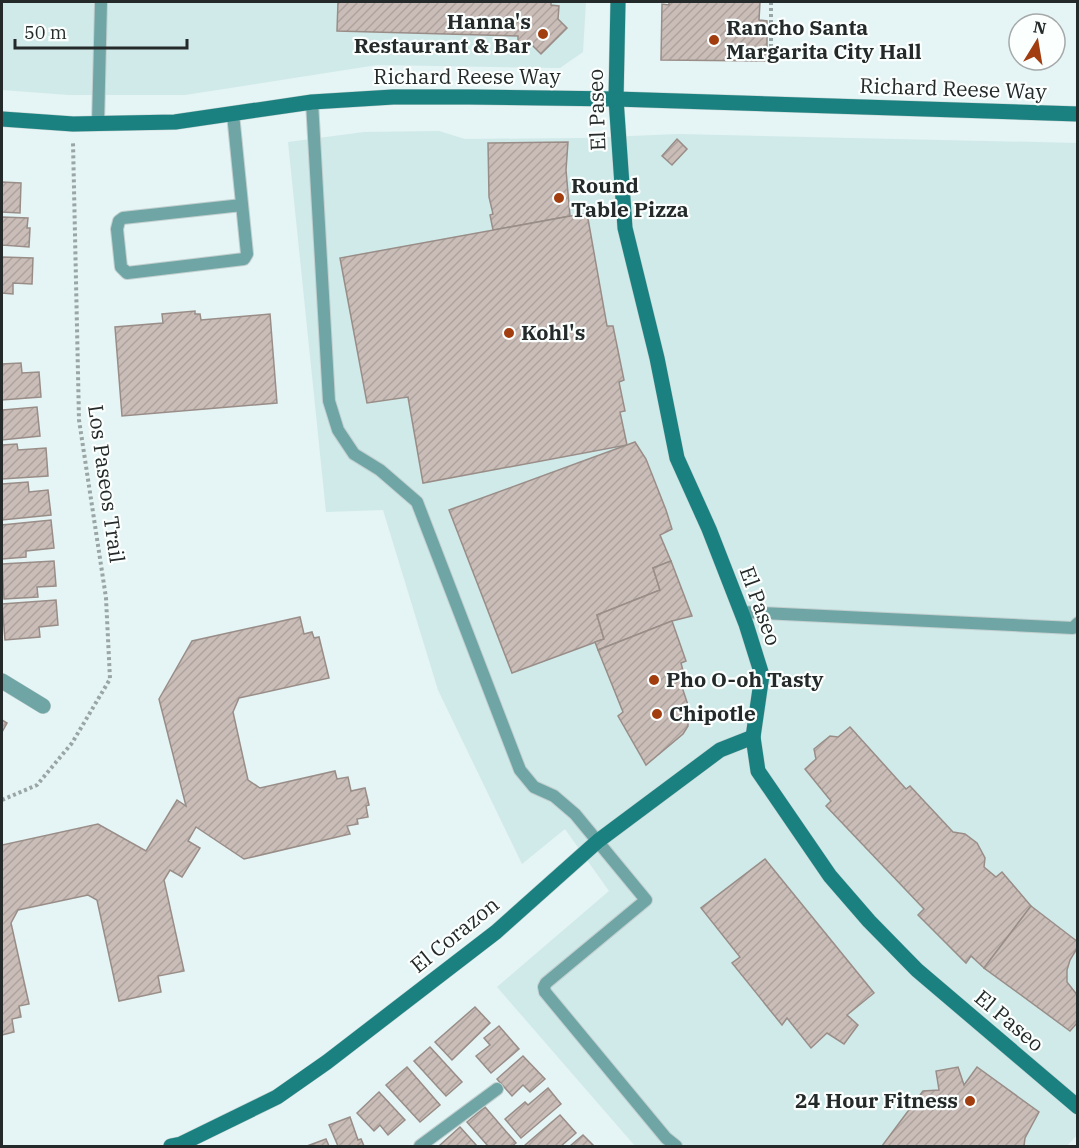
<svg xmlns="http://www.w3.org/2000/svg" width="1079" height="1148" viewBox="0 0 1079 1148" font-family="'IBM Plex Serif',serif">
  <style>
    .built { fill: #d0eae9 }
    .building { fill: url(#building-hatch); stroke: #998d88; stroke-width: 1.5 }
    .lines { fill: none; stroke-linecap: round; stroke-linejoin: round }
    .lane-casing { stroke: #c2cfcf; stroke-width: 14 }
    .street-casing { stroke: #c2cfcf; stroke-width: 16 }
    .secondary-casing { stroke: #c2cfcf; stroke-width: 16 }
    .path { stroke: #9aa5a5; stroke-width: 4; stroke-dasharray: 3 3; stroke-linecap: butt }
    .lane { stroke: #6fa6a5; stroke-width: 12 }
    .street { stroke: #6fa6a5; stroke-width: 15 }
    .secondary { stroke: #1a8180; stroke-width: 15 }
    .poi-dot { fill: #a23d0f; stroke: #fbfffe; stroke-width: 2 }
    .labels { text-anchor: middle; stroke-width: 4.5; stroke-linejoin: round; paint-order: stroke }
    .poi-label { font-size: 21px; font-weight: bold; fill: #242929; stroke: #fbfffe; text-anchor: start }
    .street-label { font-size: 21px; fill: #242929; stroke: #fbfffe }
  </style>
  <defs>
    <pattern id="building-hatch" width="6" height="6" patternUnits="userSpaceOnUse" patternTransform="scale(1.5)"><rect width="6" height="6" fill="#cabdb8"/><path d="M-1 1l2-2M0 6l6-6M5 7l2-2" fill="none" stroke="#ada29e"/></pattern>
  </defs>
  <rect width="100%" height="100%" fill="#e5f4f4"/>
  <!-- built -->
  <g class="built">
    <path d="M2 2H586L583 52 560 68 377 65 185 95H69L2 90Z"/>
    <path d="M439 131 465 139 584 138 678 134 1077 143 1078 1134 1067 1146H635L497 987 609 891 565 829 522 864 438 690 383 510 326 512 288 142 364 132Z"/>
  </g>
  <!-- building -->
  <g class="building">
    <path d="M338 2H551V5L559 6 558 19 567 28 541 54 532 45H518V36L337 31Z"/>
    <path d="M669 2H760L759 20 767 21V61L661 60 662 4 669 5Z"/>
    <path d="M677 139 687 149 672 165 662 156Z"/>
    <path d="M568 142 566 170 570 216 493 230 490 215 493 214 489 197 488 143Z"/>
    <path d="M2 182 21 183 20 213 2 212Z"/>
    <path d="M587 213 607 326H613L624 380 619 382 625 411 620 412 627 445 423 483 408 397 367 403 340 258Z"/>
    <path d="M2 217 28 218 27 228H30L29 247 2 245V252Z"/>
    <path d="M2 257 33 258 32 284 13 283V294L2 293Z"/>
    <path d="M195 311V314H200L201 320 270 314 277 403 122 416 115 327 163 323 162 314Z"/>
    <path d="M21 363 22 373 39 372 41 397 2 400V364Z"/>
    <path d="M37 407 40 436 2 440 3 410Z"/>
    <path d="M635 442 646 459 666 510 672 529 660 535 671 561 653 568 660 590 597 615 604 639 512 673 449 510Z"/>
    <path d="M17 444 18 450 46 448 48 476 2 479V445Z"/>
    <path d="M28 482 29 492 48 490 51 515 2 520V484Z"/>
    <path d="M51 520 54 548 26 551V557L2 559V525Z"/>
    <path d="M54 561 56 586 37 587 38 597 4 599 2 564Z"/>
    <path d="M671 561 692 616 672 621 598 650 595 642 604 639 597 615 660 590 653 568Z"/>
    <path d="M56 600 58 625 39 627 40 637 5 640 2 604Z"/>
    <path d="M300 617 304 634 312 632 314 638 319 637 329 678 239 698 233 712 248 780 260 788 335 771 337 779 348 777 351 791 365 788 369 805 366 806 368 817 357 819 358 824 347 826 350 834 244 859 196 827 188 841 200 848 182 877 170 870 164 880 184 971 158 976 161 992 119 1001 97 900 88 895 18 910 11 923 29 1004 19 1006 21 1017 12 1019 14 1032 2 1035V845L98 824 146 851 177 800 186 806 159 699 192 641Z"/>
    <path d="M672 621 686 661 681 663 686 682 681 684 688 705V726L683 734 646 765 618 716 623 712 598 650Z"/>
    <path d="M2 720 7 723 2 732Z"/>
    <path d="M850 727 906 789 910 786 953 832 965 834 977 843 985 858 984 867 996 877 1002 872 1031 906 984 968 971 956 966 963 918 915 924 909 826 806 831 801 805 769 816 759 814 749 830 736 838 737Z"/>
    <path d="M765 859 874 993 847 1015 858 1025 844 1044 827 1033 811 1048 787 1018 782 1025 732 963 740 957 701 908Z"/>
    <path d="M1031 906 1078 942V947L1070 960 1067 970V982L1078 996V1022L1070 1031 984 968Z"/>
    <path d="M475 1007 490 1023 452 1060 435 1042Z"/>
    <path d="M499 1026 519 1049 491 1073 476 1056 490 1045 484 1038Z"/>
    <path d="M430 1047 462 1082 446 1096 414 1061Z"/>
    <path d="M523 1056 545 1079 530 1092 523 1085 512 1096 497 1079Z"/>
    <path d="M407 1067 440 1105 420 1122 386 1085Z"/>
    <path d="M958 1067 964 1085 977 1067 1039 1112 1025 1138 1024 1146H882L923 1091 939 1090 936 1071Z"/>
    <path d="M548 1088 561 1104 521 1138 505 1119 525 1102 528 1105Z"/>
    <path d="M379 1092 405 1120 388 1135 380 1125 374 1131 357 1113Z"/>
    <path d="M485 1107 516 1143 512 1146H488L467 1122Z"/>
    <path d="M560 1115 576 1133 561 1146H524Z"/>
    <path d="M350 1117 358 1140 361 1139 364 1146H338L329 1125Z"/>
    <path d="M460 1127 477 1146H439Z"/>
    <path d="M583 1135 594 1146H570Z"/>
    <path d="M326 1139 329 1146H307Z"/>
  </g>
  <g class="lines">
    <!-- lane casing -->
    <g class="lane-casing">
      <g id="lane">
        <path d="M312 102 329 401 338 430 354 454 380 470 417 502 520 770 534 787 554 796 575 814 646 900 546 983 544 987 545 992 666 1138 676 1146"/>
        <path d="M233 114 247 254 244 259 127 273 121 267 117 229 119 221 123 218 242 205"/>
        <path d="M98 124 101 2"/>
        <path d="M741 612 1073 628 1078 623"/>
        <path d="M420 1146 497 1089"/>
      </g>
    </g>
    <!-- street casing -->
    <g class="street-casing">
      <path id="street" d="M2 681 43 706"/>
    </g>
    <!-- secondary casing -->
    <g class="secondary-casing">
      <g id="secondary">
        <path d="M618 2 616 99 625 228 657 358 677 458 709 529 746 624 762 675 753 737 758 771 830 876 869 921 917 970 1078 1107"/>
        <path d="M2 119 73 124 175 122 312 102 393 97H469L616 99 1078 114"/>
        <path d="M171 1146 181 1144 277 1097 327 1062 496 932 598 841 720 750 753 737"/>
      </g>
    </g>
    <!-- path -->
    <g class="path">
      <path d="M771 59V2"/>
      <path d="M2 800 37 785 72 743 110 679 106 598 79 420 73 142"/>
    </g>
    <!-- lane -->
    <use href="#lane" class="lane"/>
    <!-- street -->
    <use href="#street" class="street"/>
    <!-- secondary -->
    <use href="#secondary" class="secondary"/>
  </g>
  <!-- markers -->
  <g class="poi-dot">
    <circle cx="543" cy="34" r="6"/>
    <circle cx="714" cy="40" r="6"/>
    <circle cx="559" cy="198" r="6"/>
    <circle cx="509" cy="333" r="6"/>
    <circle cx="654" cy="680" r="6"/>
    <circle cx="657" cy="714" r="6"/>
    <circle cx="970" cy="1101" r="6"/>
  </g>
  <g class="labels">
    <!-- poi labels -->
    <g class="poi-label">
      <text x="531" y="29" text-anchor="end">Hanna's<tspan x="531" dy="24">Restaurant &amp; Bar</tspan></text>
      <text x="726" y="35">Rancho Santa<tspan x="726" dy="24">Margarita City Hall</tspan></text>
      <text x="571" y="193">Round<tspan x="571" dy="24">Table Pizza</tspan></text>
      <text x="521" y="340">Kohl's</text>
      <text x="666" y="687">Pho O-oh Tasty</text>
      <text x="669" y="721">Chipotle</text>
      <text x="958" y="1108" text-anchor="end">24 Hour Fitness</text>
    </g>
    <!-- street labels -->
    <g class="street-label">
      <text x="467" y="84">Richard Reese Way</text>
      <text transform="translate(953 89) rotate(2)" y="7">Richard Reese Way</text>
      <text transform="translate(597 110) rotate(-92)" y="7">El Paseo</text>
      <text transform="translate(106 484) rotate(82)" y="7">Los Paseos Trail</text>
      <text transform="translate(760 606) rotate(70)" y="7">El Paseo</text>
      <text transform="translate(455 935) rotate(-39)" y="7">El Corazon</text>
      <text transform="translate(1009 1021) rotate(40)" y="7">El Paseo</text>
    </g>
  </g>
  <!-- border -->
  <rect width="1079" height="1148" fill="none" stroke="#242929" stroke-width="6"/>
  <!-- north arrow -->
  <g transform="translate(1037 42) rotate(11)"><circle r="28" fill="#fbfffe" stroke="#a5a9a9" stroke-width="1.5"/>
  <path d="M0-4.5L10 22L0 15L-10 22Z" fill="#a23d0f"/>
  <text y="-9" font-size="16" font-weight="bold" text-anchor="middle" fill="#242929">N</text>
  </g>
  <!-- scale -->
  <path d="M15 39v9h172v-9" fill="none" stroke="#242929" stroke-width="3"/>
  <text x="24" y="39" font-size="18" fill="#242929" stroke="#fbfffe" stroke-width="4.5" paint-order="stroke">50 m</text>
</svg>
